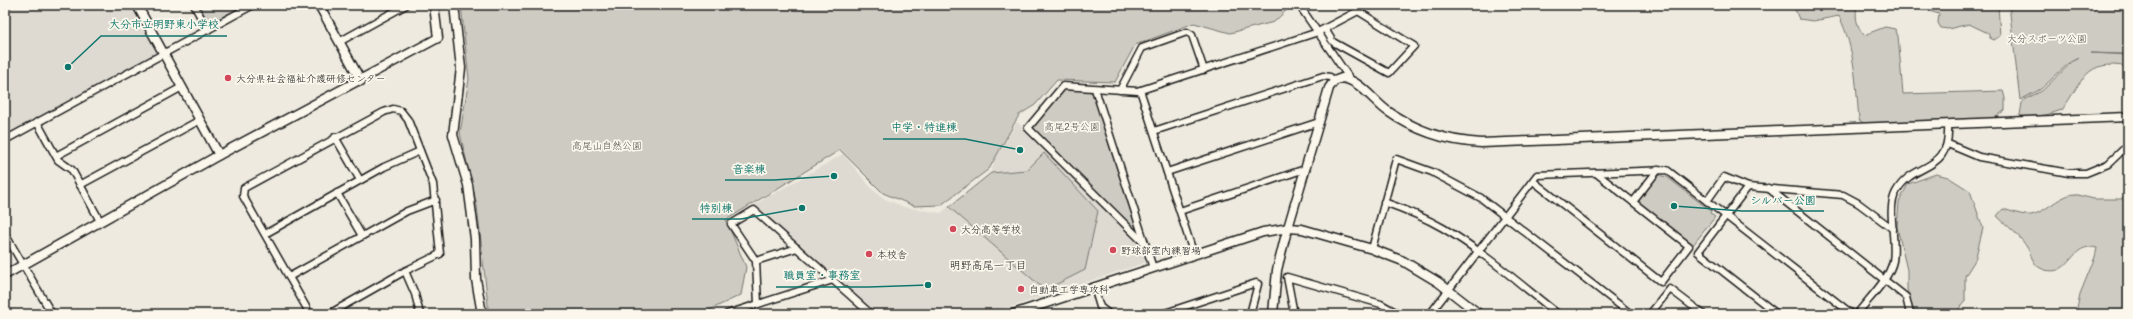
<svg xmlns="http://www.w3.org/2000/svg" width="2133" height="319" viewBox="0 0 2133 319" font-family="Mali,'Klee One',sans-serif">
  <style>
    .built { fill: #dedad1 }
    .green { fill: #ceccc2; stroke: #75746f }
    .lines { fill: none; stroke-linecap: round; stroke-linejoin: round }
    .minor-casing { stroke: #1c1c1c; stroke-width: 9 }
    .tertiary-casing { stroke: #1c1c1c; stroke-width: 11 }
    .minor { stroke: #fbf7ec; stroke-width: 6 }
    .tertiary { stroke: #fbf7ec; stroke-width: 8 }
    .poi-dot { fill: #d1495b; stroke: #fbf7ec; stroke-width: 1.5 }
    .labels { text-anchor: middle; stroke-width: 3.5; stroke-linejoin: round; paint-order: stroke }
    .park-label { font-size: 10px; fill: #51514e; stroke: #fbf7ec }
    .poi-label { font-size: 10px; fill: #1c1c1c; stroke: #fbf7ec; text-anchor: start }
    .neighbourhood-label { font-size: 11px; fill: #1c1c1c; stroke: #fbf7ec }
    .leader { fill: none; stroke: #0f766e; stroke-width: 1.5 }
    .callout-dot { fill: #0f766e; stroke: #fbf7ec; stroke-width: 1.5 }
    .callout-label { font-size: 11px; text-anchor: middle; font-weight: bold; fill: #0f766e; stroke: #fbf7ec; stroke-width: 3.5; stroke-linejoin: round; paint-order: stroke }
  </style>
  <rect width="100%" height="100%" fill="#eeeadf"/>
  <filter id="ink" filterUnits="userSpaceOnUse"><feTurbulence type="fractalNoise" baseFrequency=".025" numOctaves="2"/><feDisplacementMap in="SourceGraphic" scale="8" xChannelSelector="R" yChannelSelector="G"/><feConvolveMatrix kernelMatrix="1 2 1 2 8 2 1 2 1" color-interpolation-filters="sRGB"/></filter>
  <g filter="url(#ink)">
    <!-- built -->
    <g class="built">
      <path d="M5 5H132L157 51 156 53 5 135Z"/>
      <path d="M1017 122 1141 246 1146 260 1144 263 989 314H877L754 205 843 154 873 190 885 199 904 207 941 213 991 173 995 158Z"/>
    </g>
    <!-- green -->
    <g class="green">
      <path d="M197 5H244L211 23 207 22Z"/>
      <path d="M461 5H1292L1274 22 1230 33 1194 23 1135 45 1115 82 1057 80 1035 105 1019 115 989 169 941 205 914 206 883 193 840 150 726 220 746 267 741 295 701 314H489L477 206 460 133 469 79Z"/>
      <path d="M1793 5H1857C1855 16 1856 26 1864 35L1885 27 1895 29 1898 36 1903 94 2003 91 2005 98V110L1995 118 1865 124 1859 120C1856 84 1855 49 1839 16L1813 21 1799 19Z"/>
      <path d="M1909 5H1998L2000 36 1994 40 1990 38 1988 33 1969 24 1948 29 1941 28 1938 23 1939 14Z"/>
      <path d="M2009 5H2123L2128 7V54L2091 53 2128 55V67C2085 58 2083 81 2062 110L2046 115 2022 117 2020 115 2022 103 2025 99 2042 91 2072 62 2079 58 2070 62 2041 89 2020 100Z"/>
      <path d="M1065 89 1089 91 1093 93 1136 228 1133 229 1033 130V125Z"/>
      <path d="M1044 153 1098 211 1085 270 1045 290 949 207 991 173 1027 170Z"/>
      <path d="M1936 174 1948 177 1970 191 1983 228 1975 260 1965 276V301L1957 311V314H1913L1907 289V270L1897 227 1899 202 1908 184Z"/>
      <path d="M1657 175 1667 177 1711 211 1710 213 1715 217 1693 245 1637 201Z"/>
      <path d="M2073 194 2094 199H2123L2128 202V314H2076L2080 294 2095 257 2097 248C2070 241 2072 277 2045 270 2033 266 2033 259 2028 249 2021 236 2007 226 1997 216L2003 209C2011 211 2023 216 2031 215 2046 212 2057 197 2073 194Z"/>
    </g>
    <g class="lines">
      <!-- minor casing -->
      <g class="minor-casing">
        <g id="minor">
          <path d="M194 5 208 30"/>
          <path d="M1299 5 1350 79"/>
          <path d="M1325 29 1333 42 1389 73 1414 46 1358 11"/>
          <path d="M339 42 406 5"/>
          <path d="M1095 89 1153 268"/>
          <path d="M1120 90 1142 48 1187 32 1192 35 1204 70"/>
          <path d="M1140 90 1194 255"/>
          <path d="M37 122 58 160 72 170 100 221"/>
          <path d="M1154 131 1323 76 1330 77 1334 81"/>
          <path d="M335 137 360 180"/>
          <path d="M5 140 253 5"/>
          <path d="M1948 144 1979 157 2069 173H2086L2108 164 2128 145"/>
          <path d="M56 156 182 87"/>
          <path d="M1167 172 1319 122"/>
          <path d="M1533 181 1661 282 1689 246 1596 173"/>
          <path d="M80 185 200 120"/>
          <path d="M1748 187 1698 252 1777 314"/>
          <path d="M1768 188 1906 297 1910 314"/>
          <path d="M337 193 362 236"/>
          <path d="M1707 201 1724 177 1748 187 1843 195 1858 203 1893 229"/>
          <path d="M1384 202C1404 209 1424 217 1443 228 1484 252 1521 285 1558 314"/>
          <path d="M1633 202 1658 170"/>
          <path d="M1180 211 1305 169"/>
          <path d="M5 234 52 314"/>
          <path d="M265 234 384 167 420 151"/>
          <path d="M1145 244 1028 128 1063 86 1138 91 1318 32 1358 11 1362 5"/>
          <path d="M1372 249 1396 159 1432 172 1481 198 1631 314"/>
          <path d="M756 261 797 248"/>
          <path d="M405 271 415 294 420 314"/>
          <path d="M289 277 407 211 436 200"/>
          <path d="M1094 287 1100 307 1109 314"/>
          <path d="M758 304 756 261 731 224 754 210 871 314"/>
          <path d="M310 314 243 196 244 188 384 112 393 109 401 111 408 120 433 184 440 254 405 271 329 314"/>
          <path d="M727 314 833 280"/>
          <path d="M1162 314 1256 283 1258 284 1250 314"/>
          <path d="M1294 314 1287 277 1381 304 1399 314"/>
          <path d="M1430 314 1537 175 1667 170 1852 314"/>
          <path d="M1650 314 1670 289 1703 314"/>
          <path d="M1857 314C1868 299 1889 280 1893 261 1897 240 1886 210 1896 192 1913 160 1951 175 1948 125"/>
        </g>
      </g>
      <!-- tertiary casing -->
      <g class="tertiary-casing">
        <g id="tertiary">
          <path d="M137 5 219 155"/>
          <path d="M319 5 361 81"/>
          <path d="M454 5 461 68 453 135 468 185 475 239 476 279 482 314"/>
          <path d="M5 275 219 155 438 38 434 5"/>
          <path d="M1013 314 1263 232 1289 228 1302 229 1372 249 1403 261 1438 282 1479 314"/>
          <path d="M1273 314 1277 270 1285 238 1329 88 1334 81 1342 78C1359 80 1372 99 1386 110 1415 131 1445 141 1481 143L2128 117"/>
        </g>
      </g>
      <!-- minor -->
      <use href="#minor" class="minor"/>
      <!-- tertiary -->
      <use href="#tertiary" class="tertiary"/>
    </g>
  </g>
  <!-- markers -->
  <g class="poi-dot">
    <circle cx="228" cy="78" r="4"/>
    <circle cx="953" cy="229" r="4"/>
    <circle cx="1113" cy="250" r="4"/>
    <circle cx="869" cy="254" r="4"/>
    <circle cx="1021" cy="289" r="4"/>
  </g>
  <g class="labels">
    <!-- park labels -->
    <g class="park-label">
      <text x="2047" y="42">大分スポーツ公園</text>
      <text x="1072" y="130">高尾2号公園</text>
      <text x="607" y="149">高尾山自然公園</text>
    </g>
    <!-- poi labels -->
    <g class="poi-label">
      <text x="236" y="82">大分県社会福祉介護研修センター</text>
      <text x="961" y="233">大分高等学校</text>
      <text x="1121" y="254">野球部室内練習場</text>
      <text x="877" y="258">本校舎</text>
      <text x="1029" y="293">自動車工学専攻科</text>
    </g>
    <!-- neighbourhood labels -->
    <g class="neighbourhood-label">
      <text x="988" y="269">明野高尾一丁目</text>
    </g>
  </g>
  <!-- callouts -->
  <path class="leader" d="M68 67L101 36H227M1020 150L965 139H883M834 176L774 180H725M1674 206L1742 211H1824M802 208L741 219H692M928 285L869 287H776"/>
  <g class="callout-dot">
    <circle cx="68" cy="67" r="4"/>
    <circle cx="1020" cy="150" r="4"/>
    <circle cx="834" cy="176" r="4"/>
    <circle cx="1674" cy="206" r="4"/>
    <circle cx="802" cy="208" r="4"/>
    <circle cx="928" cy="285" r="4"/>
  </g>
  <g class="callout-label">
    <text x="164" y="28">大分市立明野東小学校</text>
    <text x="924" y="131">中学・特進棟</text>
    <text x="749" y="173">音楽棟</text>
    <text x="1783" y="204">シルバー公園</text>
    <text x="716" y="212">特別棟</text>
    <text x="822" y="279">職員室・事務室</text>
  </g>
  <!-- margin -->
  <rect width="2133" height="319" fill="none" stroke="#fbf7ec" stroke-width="20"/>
  <rect x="10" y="10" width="2113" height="299" fill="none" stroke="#1c1c1c" stroke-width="1.5" filter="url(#ink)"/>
</svg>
